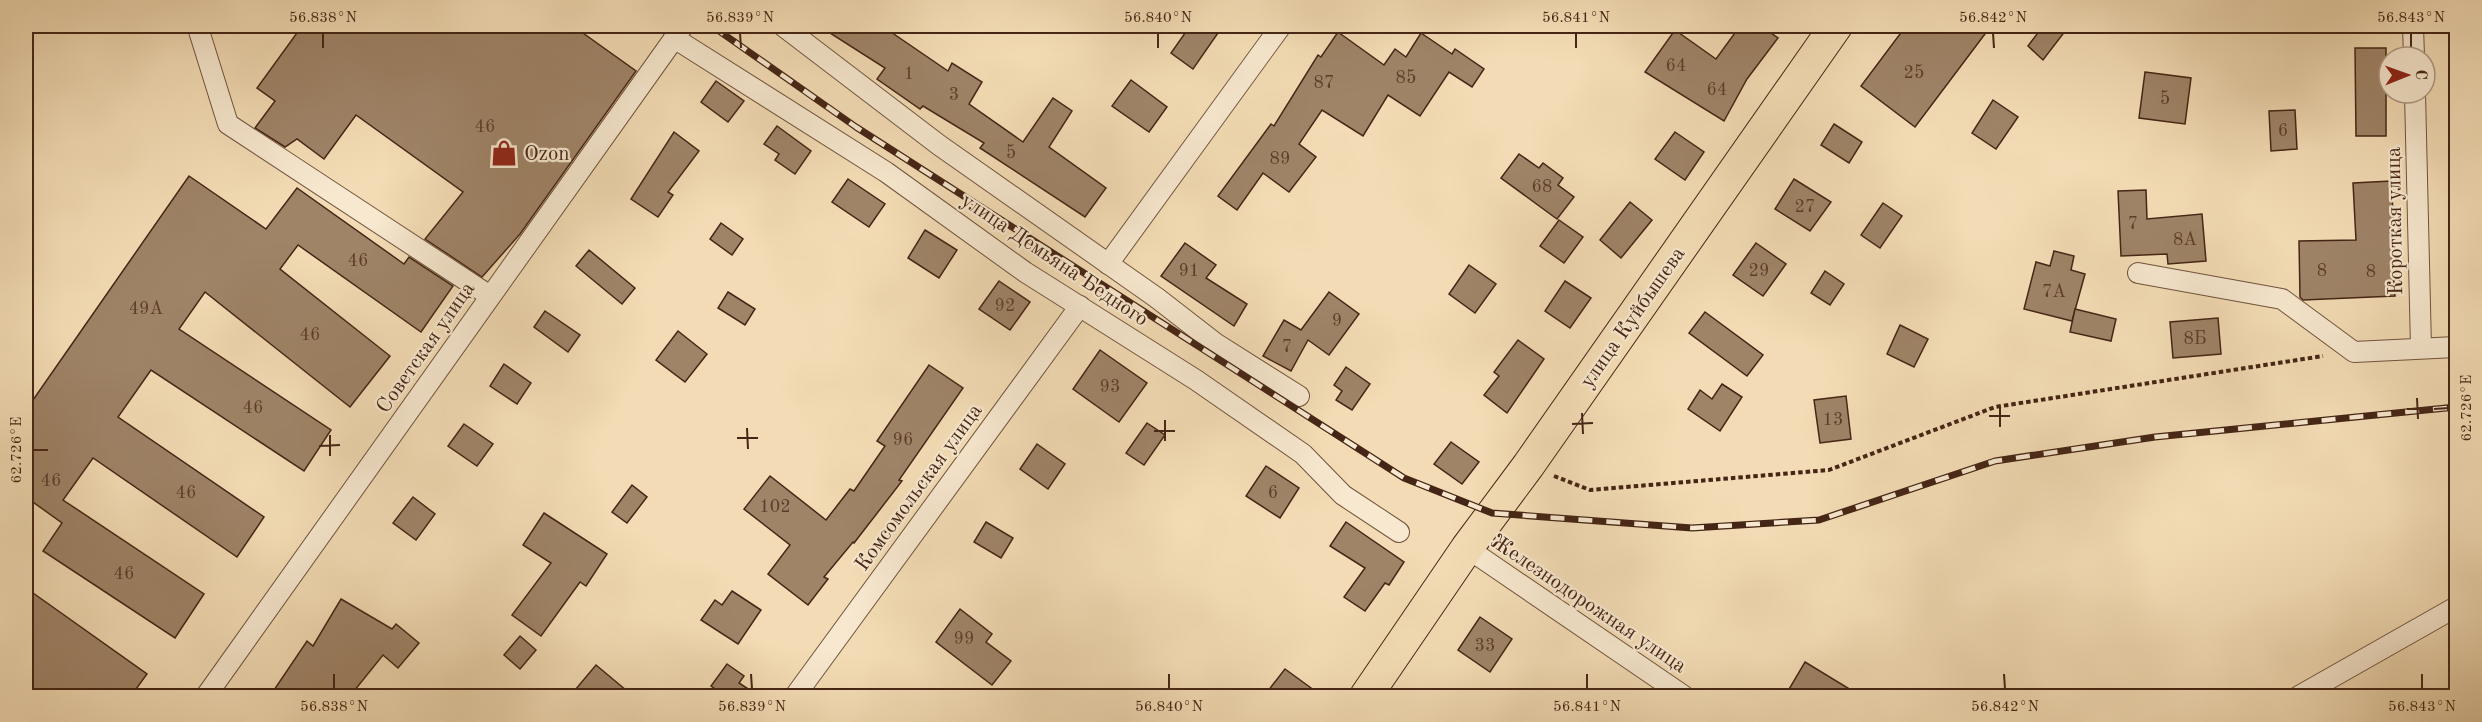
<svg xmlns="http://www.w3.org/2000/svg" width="2482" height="722" viewBox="0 0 2482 722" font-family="'Old Standard TT',serif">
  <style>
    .building { fill: #9f8468; stroke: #452515; stroke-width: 1.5 }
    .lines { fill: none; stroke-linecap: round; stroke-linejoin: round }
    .street-casing { stroke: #70533d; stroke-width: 22 }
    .primary-casing { stroke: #452515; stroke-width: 34 }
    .path { stroke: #452515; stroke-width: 4; stroke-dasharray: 4.5 3; stroke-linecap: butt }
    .street { stroke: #f7e8cf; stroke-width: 20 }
    .primary { stroke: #f3dcb5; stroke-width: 32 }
    .rail-casing { stroke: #452515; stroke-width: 7 }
    .rail { stroke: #f7e8cf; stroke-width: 4.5; stroke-dasharray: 14; stroke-linecap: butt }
    .ticks { fill: none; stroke: #452515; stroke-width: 2 }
    .labels { text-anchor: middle; stroke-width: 4.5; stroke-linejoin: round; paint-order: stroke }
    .number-label { font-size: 18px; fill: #5c3d2a }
    .poi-label { font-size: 21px; fill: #452515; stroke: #f7e8cf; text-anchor: start }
    .street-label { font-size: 21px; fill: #452515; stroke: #f7e8cf }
    .neatline { fill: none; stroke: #452515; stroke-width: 2 }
    .ticks-label { font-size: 15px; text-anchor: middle; fill: #452515 }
  </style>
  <rect width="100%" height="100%" fill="#f3dcb5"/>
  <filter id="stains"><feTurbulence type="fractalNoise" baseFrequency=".00333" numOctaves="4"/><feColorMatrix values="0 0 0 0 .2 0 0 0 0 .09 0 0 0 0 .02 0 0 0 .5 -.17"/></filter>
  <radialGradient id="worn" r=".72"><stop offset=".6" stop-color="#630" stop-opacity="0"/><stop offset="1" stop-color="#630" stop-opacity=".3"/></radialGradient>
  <!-- building -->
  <g class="building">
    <path d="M302 26H573L636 71 520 234 482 277 425 239 463 192 356 115 324 159 297 139 285 147 255 128 275 101 257 88Z"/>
    <path d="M819 26H882L948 71 952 63 982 82 969 104 1023 142 1053 98 1072 111 1049 147 1106 188 1085 217 980 148 984 143 923 106 920 109 877 79 885 68Z"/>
    <path d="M1190 26H1208L1218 33 1193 69 1171 53Z"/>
    <path d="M1740 26H1776L1771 33 1778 38 1747 79 1724 121 1645 72 1675 30 1716 59Z"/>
    <path d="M1906 26H1991L1915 127 1861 86Z"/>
    <path d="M2043 26H2069L2043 60 2028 46Z"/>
    <path d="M1338 32 1384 65 1395 49 1406 57 1421 33 1452 54 1455 49 1484 69 1472 87 1449 72 1420 116 1388 95 1363 136 1322 110 1299 144 1316 157 1289 192 1263 173 1237 210 1218 196 1271 124 1274 126 1318 55 1321 57Z"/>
    <path d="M2355 48H2386V136H2356Z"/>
    <path d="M2145 72 2191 78 2185 124 2139 118Z"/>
    <path d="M1131 80 1167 107 1149 132 1112 106Z"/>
    <path d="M716 81 744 101 728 122 701 102Z"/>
    <path d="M1993 100 2018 117 1996 149 1972 133Z"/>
    <path d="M2295 110 2297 149 2271 151 2269 111Z"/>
    <path d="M1834 124 1862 142 1849 163 1821 145Z"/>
    <path d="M777 126 811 151 795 174 775 160 779 154 764 144Z"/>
    <path d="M674 132 699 151 668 192 673 195 658 217 631 199Z"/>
    <path d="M1675 132 1704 152 1685 180 1655 159Z"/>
    <path d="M1519 154 1539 168 1543 163 1563 178 1558 185 1574 197 1557 219 1501 178Z"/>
    <path d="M189 176 266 229 297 188 404 264 409 257 453 286 421 332 298 245 280 269 390 356 350 407 205 292 179 329 331 430 304 471 151 370 118 417 264 517 237 557 93 458 63 500 204 594 175 638 43 551 62 523 26 497V410Z"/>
    <path d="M848 179 885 204 869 227 832 202Z"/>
    <path d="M1794 179 1831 202 1810 231 1775 209Z"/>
    <path d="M2391 181 2394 228H2390L2395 296 2303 300 2300 297 2299 241 2356 240 2353 183Z"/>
    <path d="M2146 190 2147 219 2202 214 2206 261 2168 264 2167 254 2121 256 2118 191Z"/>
    <path d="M1630 202 1652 220 1621 258 1600 240Z"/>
    <path d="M1883 203 1902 216 1880 248 1861 235Z"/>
    <path d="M1559 220 1583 237 1564 263 1540 246Z"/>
    <path d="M721 223 743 239 732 255 710 239Z"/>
    <path d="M925 230 957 250 939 278 908 258Z"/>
    <path d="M1185 243 1216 265 1206 278 1247 304 1234 326 1161 276Z"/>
    <path d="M1756 243 1786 264 1763 296 1733 275Z"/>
    <path d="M589 250 635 288 622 304 576 266Z"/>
    <path d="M2054 251 2074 256 2071 270 2085 274 2072 321 2024 309 2036 262 2050 266Z"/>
    <path d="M1469 265 1496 284 1475 313 1449 294Z"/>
    <path d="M1825 271 1844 284 1830 305 1811 293Z"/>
    <path d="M999 281 1030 302 1010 330 979 309Z"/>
    <path d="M1565 281 1591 298 1570 328 1545 311Z"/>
    <path d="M728 292 755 309 745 325 718 308Z"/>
    <path d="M1329 292 1359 314 1329 355 1308 340 1291 371 1263 356 1284 320 1301 330Z"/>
    <path d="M2075 309 2116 319 2111 341 2070 332Z"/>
    <path d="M545 311 580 335 568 352 534 327Z"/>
    <path d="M1705 312 1763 355 1747 376 1689 333Z"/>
    <path d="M2218 318 2221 354 2173 358 2170 322Z"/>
    <path d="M1900 325 1928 339 1914 367 1887 354Z"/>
    <path d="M678 331 707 354 685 382 656 360Z"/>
    <path d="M1518 340 1544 359 1507 413 1484 395 1499 376 1494 372Z"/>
    <path d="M1100 350 1147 383 1119 422 1073 389Z"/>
    <path d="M504 364 531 383 517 404 490 386Z"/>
    <path d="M929 365 963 388 899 480 902 481 854 543 853 542 824 577 828 579 808 605 768 574 790 545 744 509 770 476 826 520 850 489 854 491 885 446 877 441Z"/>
    <path d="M1346 367 1370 384 1352 410 1336 400 1342 391 1334 385Z"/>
    <path d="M1722 384 1742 397 1720 431 1688 409 1700 390 1712 399Z"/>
    <path d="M1846 396 1851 439 1820 443 1814 400Z"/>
    <path d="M1147 423 1165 435 1144 465 1126 453Z"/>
    <path d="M464 424 493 444 477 466 448 446Z"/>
    <path d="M1451 442 1479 462 1462 484 1434 464Z"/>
    <path d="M1037 444 1065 464 1048 489 1020 469Z"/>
    <path d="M1266 466 1299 488 1280 518 1246 496Z"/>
    <path d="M632 485 647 497 627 523 612 512Z"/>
    <path d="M413 497 435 514 416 540 393 523Z"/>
    <path d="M544 513 607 554 586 586 580 582 541 636 512 615 551 563 523 545Z"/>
    <path d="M986 522 1013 538 1001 558 974 542Z"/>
    <path d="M1346 522 1404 562 1389 585 1385 583 1365 611 1344 597 1365 568 1330 546Z"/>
    <path d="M26 588 147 674 131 696H26Z"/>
    <path d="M732 591 761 610 738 644 701 620 715 600 722 605Z"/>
    <path d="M341 599 392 629 396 624 419 643 398 668 383 655 350 696H270L307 641 313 646Z"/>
    <path d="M960 609 992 634 986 642 1011 661 992 685 936 642Z"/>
    <path d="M1480 617 1512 639 1490 672 1458 650Z"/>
    <path d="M520 636 536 650 520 669 504 655Z"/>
    <path d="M1805 662 1861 696H1785Z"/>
    <path d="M727 664 744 676 739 683 759 696H726L711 686Z"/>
    <path d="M596 665 633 696H570Z"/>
    <path d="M1285 669 1322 696H1264Z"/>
  </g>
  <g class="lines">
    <!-- street casing -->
    <g class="street-casing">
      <g id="street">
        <path d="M783 26 939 145 1157 298 1215 343 1299 396"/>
        <path d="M2413 26 2414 57"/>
        <path d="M199 31 228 124 490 296"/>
        <path d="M674 38 886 172 1025 272 1196 380 1303 454 1343 495 1399 532"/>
        <path d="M2415 93 2421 348"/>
        <path d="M1108 264 1281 26"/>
        <path d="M2138 273 2282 299 2354 352 2456 347"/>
        <path d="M1467 548 1684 696"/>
        <path d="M206 696 683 26"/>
        <path d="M795 696 1080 306"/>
        <path d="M2299 696 2456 607"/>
      </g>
    </g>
    <!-- primary casing -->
    <g class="primary-casing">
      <path id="primary" d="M1366 696 1467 548 1528 466 1836 26"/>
    </g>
    <!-- path -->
    <path class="path" d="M1554 476 1590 490 1829 470 1995 407 2323 356"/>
    <!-- street -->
    <use href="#street" class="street"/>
    <!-- primary -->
    <use href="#primary" class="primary"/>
    <!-- rail casing -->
    <g class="rail-casing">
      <path id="rail" d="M712 26 856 127 1404 478 1492 513 1692 528 1819 520 1995 461 2155 437 2456 407"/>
    </g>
    <!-- rail -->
    <use href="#rail" class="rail"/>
  </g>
  <!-- ticks -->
  <path class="ticks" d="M323 33V48M740 33 741 48M1158 33V48M1576 33V48M1993 33 1994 48M2411 33V48M2417 398 2418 419M2000 406V427M2407 409H2428M2434 409 2449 408M1582 413 1583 434M1989 416H2010M1165 420V441M1572 424 1593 423M747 428 748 449M1154 431H1175M330 435V456M737 438H758M319 446 340 445M33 450H48M334 674V689M751 674 752 689M1169 674V689M1587 674V689M2004 674 2005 689M2422 674V689"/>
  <!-- icons -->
  <defs>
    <g id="shop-bare" transform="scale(2.07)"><path d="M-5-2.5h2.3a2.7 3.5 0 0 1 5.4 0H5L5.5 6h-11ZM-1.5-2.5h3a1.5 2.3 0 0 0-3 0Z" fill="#8f2418" stroke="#f7e8cf" stroke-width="2.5" paint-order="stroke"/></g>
  </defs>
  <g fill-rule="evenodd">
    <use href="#shop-bare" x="504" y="153"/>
  </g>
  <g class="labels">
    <!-- number labels -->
    <g class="number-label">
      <text x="1676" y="71">64</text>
      <text x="1914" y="78">25</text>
      <text x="909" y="79">1</text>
      <text x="1406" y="83">85</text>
      <text x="1324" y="88">87</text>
      <text x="1717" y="95">64</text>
      <text x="954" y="100">3</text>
      <text x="2165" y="104">5</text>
      <text x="485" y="132">46</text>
      <text x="2283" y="136">6</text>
      <text x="1011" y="158">5</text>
      <text x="1280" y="164">89</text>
      <text x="1542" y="192">68</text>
      <text x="1805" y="212">27</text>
      <text x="2133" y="229">7</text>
      <text x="2185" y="245">8А</text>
      <text x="358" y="266">46</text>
      <text x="1189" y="276">91</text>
      <text x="1759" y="276">29</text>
      <text x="2322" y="276">8</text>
      <text x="2371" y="277">8</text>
      <text x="2054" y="297">7А</text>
      <text x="1005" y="311">92</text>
      <text x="146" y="314">49А</text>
      <text x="1337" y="326">9</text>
      <text x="310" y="340">46</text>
      <text x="2195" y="344">8Б</text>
      <text x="1287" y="352">7</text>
      <text x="1110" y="392">93</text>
      <text x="253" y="413">46</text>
      <text x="1833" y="425">13</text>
      <text x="903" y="445">96</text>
      <text x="51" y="486">46</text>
      <text x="186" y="498">46</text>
      <text x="1273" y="498">6</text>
      <text x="775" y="512">102</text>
      <text x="124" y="579">46</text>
      <text x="964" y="644">99</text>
      <text x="1485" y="651">33</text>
    </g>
    <!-- poi labels -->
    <g class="poi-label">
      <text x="524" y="160">Ozon</text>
    </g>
    <!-- street labels -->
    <g class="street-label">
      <text transform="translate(2394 221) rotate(-91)" y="7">Короткая улица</text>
      <text transform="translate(1055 259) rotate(34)" y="7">улица Демьяна Бедного</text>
      <text transform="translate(1632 317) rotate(-55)" y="7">улица Куйбышева</text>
      <text transform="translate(425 347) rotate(-55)" y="7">Советская улица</text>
      <text transform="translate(918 487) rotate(-54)" y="7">Комсомольская улица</text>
      <text transform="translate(1589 603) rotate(34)" y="7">Железнодорожная улица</text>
    </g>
  </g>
  <!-- margin -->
  <rect width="2482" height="722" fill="none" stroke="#f3dcb5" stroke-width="66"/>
  <!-- north arrow -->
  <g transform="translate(2407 75) rotate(89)"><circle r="28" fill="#f7e8cf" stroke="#b09a85" stroke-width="1.5"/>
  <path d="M0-4.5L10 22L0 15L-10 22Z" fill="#8f2418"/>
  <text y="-9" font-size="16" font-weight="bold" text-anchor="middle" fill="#452515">С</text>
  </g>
  <rect x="33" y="33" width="2416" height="656" class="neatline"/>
  <g class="ticks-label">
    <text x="323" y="22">56.838°N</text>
    <text x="740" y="22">56.839°N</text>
    <text x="1158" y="22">56.840°N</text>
    <text x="1576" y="22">56.841°N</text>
    <text x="1993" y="22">56.842°N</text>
    <text x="2411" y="22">56.843°N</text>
    <text transform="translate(2466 408) rotate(-90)" y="5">62.726°E</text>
    <text transform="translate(16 450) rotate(-90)" y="5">62.726°E</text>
    <text x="334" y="711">56.838°N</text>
    <text x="752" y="711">56.839°N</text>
    <text x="1169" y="711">56.840°N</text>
    <text x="1587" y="711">56.841°N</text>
    <text x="2005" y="711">56.842°N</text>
    <text x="2422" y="711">56.843°N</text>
  </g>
  <rect width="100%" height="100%" filter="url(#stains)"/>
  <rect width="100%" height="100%" fill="url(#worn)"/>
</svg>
